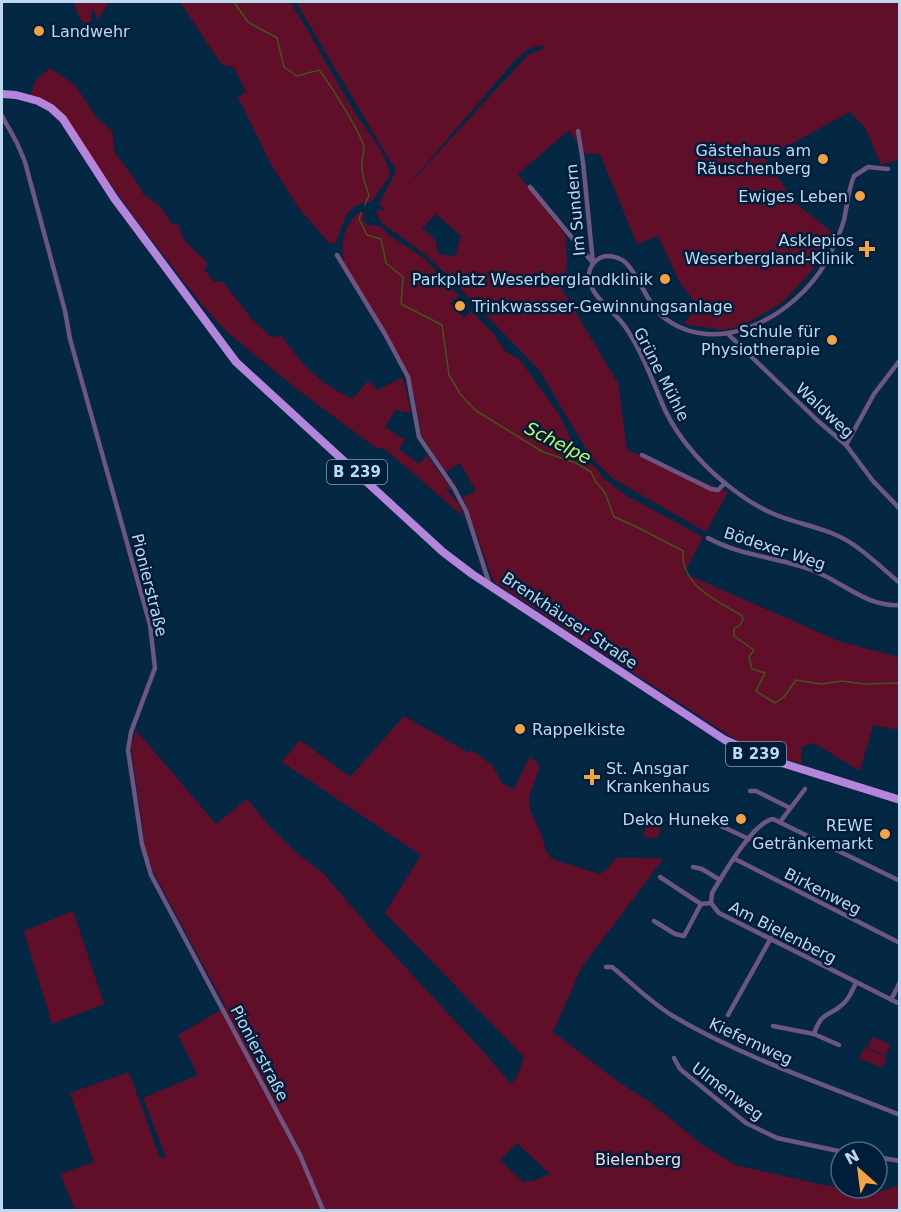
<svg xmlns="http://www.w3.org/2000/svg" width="901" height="1212" viewBox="0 0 901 1212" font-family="'DejaVu Sans',sans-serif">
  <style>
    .green { fill: #610e29; fill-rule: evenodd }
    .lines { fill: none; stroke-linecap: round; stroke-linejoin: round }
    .stream { stroke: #3f5819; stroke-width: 1.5 }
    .street { stroke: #6d5680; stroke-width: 4.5 }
    .primary { stroke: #b485db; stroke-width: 8 }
    .poi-dot { fill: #f3a442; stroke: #001d39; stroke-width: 2 }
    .labels { text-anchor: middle; stroke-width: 5; stroke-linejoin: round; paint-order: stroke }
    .shield { fill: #001d39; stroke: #869fb8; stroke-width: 1.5 }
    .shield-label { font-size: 15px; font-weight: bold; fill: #bfd7ef }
    .poi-label { font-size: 16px; fill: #bfd7ef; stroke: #001d39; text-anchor: end }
    .street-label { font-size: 16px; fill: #bfd7ef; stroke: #001d39 }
    .park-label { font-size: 16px; fill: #f9d7dc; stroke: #001d39 }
    .water-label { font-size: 18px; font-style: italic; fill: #befa67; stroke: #001d39 }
  </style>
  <rect width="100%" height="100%" fill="#042744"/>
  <!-- green -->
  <g class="green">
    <path d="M73 2H109L98 19 92 9 90 27 80 19Z"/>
    <path d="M180 2H290C314 38 333 77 356 114 369 135 386 151 390 175L372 201 355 206 347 213 336 242 330 244 298 207 271 164 238 97 246 92 234 67 222 65Z"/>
    <path d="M296 2H899V160L881 165 866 129 850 112 765 158 795 203 833 233 813 269 783 302 742 326 723 330 684 324 698 306 680 283 658 236 637 244 600 154 585 153 569 130 518 174 565 234 567 264 561 288 618 383 627 450 728 492 706 532 612 478 591 457 539 370 444 272 426 255 382 223 375 210H385L379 204 396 171ZM540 45 545 48 528 55 403 191 516 59 528 49ZM436 214 461 236 455 256 438 254 435 240 422 228Z"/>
    <path d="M50 68 75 85 97 118 112 131 115 153 141 188V192L160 206 172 224 179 225C182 245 196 249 208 264L204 269 214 282H223L251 318 271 337 282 336C304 368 317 380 352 399L368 381 378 390 403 377 411 413 395 410 385 427 405 440 399 449 419 464 427 455 452 490 445 487 460 506 464 517 386 450 375 447 298 390 227 332 202 305 137 221 71 129 58 116 29 99 35 81Z"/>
    <path d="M365 212 363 220 367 225 380 226 390 236 424 258 459 296 450 304 464 318 471 311 492 332 504 350 520 360 560 416 577 452 573 457 596 467 603 478 627 496 703 537 684 573 841 642 899 657V730L873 725 860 771 814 743 802 747 801 764 744 745 494 582 463 497 476 491 460 463 446 472 422 436 415 398 409 377 344 262C340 243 344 227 358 213Z"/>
    <path d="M404 716 469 753 472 750 492 765 503 784 514 789 530 756 540 766 529 797 530 810 541 834 546 851 552 859 599 874 604 872 616 858C633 857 648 859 664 858L581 968 553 1032 617 1081 650 1102 701 1144 735 1165 828 1186 848 1188 855 1194 868 1196 899 1185 900 1210H75L60 1174 94 1162 70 1093 129 1072 160 1158 166 1157 143 1098 198 1075 178 1035 226 1007 156 877 146 852 131 746 136 730 216 824 247 799 270 827 298 854 323 873 381 941 481 1049 511 1084 517 1077 524 1057 385 913 421 855 282 762 300 740 350 777ZM517 1143 549 1173V1174L534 1181H526L524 1183 500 1160Z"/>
    <path d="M650 813 659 816 658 819 663 821 657 839 643 836Z"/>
    <path d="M73 911 104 1004 52 1024 24 931Z"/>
    <path d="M873 1036 890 1045 885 1056 867 1047Z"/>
    <path d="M865 1047 887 1058 882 1068 859 1058Z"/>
  </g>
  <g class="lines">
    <!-- stream -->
    <g class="stream">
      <path d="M234 2 248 22 277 38 284 67 297 76 319 70C328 81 363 136 364 148 364 153 362 158 362 162 361 173 365 184 369 195L365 205"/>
      <path d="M361 213 359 219 367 235 381 239 386 263 403 277 401 304 442 325 449 375 461 395 475 410 543 452 576 463 591 472 596 482 605 493 614 517 633 525 683 551C680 586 717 600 742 616L743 619 740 625 734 629V636L754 650 749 657 752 669 765 673 756 691 775 703 784 697 796 680 821 684 843 681 863 684 900 683"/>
    </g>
    <!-- street -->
    <g class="street">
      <path d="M2 116 17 143 25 162 65 311 70 339 150 625 155 668 131 732 128 750 142 844 151 875 300 1155 323 1210"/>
      <path d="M578 131 583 162 593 263"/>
      <path d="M888 169 868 167 854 176C848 191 847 206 844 220 840 234 833 249 826 262 796 315 717 361 662 316 646 302 641 279 627 264 622 258 609 254 602 257 593 261 588 269 589 278 591 298 616 312 626 328 643 353 653 383 665 410 680 442 708 471 735 491 748 501 763 510 779 516 802 525 830 529 851 543 868 554 884 570 900 583"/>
      <path d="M530 187 593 263"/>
      <path d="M337 255 385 334 408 377 419 437 454 488 466 511 490 586"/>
      <path d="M728 334 818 421 846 445 873 481 900 509"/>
      <path d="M846 445 874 394 900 360"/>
      <path d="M642 455 711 489 718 490 725 483"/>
      <path d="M708 538C744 558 786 557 823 575 848 587 870 607 900 605"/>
      <path d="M750 791H756L790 808"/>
      <path d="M780 822 805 789"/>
      <path d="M719 825 749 839"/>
      <path d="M735 859 900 943"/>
      <path d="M693 867 702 869 720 880"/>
      <path d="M660 877 701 904"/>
      <path d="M711 903 712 893C723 875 753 822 773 819L900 881"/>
      <path d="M654 921 675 934 684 936 701 904 711 903 719 913 900 1004"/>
      <path d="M606 967H612C632 983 650 1002 673 1016 744 1058 823 1084 900 1115"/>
      <path d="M891 1000 900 982"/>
      <path d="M728 1015 771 938"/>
      <path d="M773 1026 814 1034 839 1045"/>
      <path d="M814 1034C822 1010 828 1018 843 1004 850 998 852 990 856 983"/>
      <path d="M674 1058 680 1069 746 1123 777 1138 843 1152"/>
      <path d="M877 1157 900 1161"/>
    </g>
    <!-- primary -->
    <path class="primary" d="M2 94 16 95 38 101 51 108 63 119 114 198 236 362 443 552 472 574 725 740 769 759 900 800"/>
  </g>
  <!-- markers -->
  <g class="poi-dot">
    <circle cx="39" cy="31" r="6"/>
    <circle cx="823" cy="159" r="6"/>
    <circle cx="860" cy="196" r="6"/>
    <path d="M864 240h6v6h6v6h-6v6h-6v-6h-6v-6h6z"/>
    <circle cx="665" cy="279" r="6"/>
    <circle cx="460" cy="306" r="6"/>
    <circle cx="832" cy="340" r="6"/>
    <circle cx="520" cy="729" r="6"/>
    <path d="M589 768h6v6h6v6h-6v6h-6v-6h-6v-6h6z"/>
    <circle cx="741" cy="819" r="6"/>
    <circle cx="885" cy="834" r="6"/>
  </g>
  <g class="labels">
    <!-- shield labels -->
    <g class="shield">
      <rect x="327" y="460" width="60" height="24" rx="4.5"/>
      <rect x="726" y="742" width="60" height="24" rx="4.5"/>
    </g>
    <g class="shield-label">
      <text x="357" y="477">B 239</text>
      <text x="756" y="759">B 239</text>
    </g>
    <!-- poi labels -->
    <g class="poi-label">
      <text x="51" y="37" text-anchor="start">Landwehr</text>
      <text x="811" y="156">Gästehaus am<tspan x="811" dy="18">Räuschenberg</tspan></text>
      <text x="848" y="202">Ewiges Leben</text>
      <text x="854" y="246">Asklepios<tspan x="854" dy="18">Weserbergland-Klinik</tspan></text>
      <text x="653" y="285">Parkplatz Weserberglandklinik</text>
      <text x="472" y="312" text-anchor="start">Trinkwassser-Gewinnungsanlage</text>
      <text x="820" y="337">Schule für<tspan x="820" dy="18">Physiotherapie</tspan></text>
      <text x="532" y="735" text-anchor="start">Rappelkiste</text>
      <text x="606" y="774" text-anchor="start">St. Ansgar<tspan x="606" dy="18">Krankenhaus</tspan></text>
      <text x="729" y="825">Deko Huneke</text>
      <text x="873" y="831">REWE<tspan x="873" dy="18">Getränkemarkt</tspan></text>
    </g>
    <!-- street labels -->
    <g class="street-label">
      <text transform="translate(575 210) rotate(-95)" y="6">Im Sundern</text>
      <text transform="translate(662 374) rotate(63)" y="6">Grüne Mühle</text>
      <text transform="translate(825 410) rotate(43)" y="6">Waldweg</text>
      <text transform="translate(775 548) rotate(18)" y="6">Bödexer Weg</text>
      <text transform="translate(150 585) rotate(76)" y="6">Pionierstraße</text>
      <text transform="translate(570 620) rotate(34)" y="6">Brenkhäuser Straße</text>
      <text transform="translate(823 891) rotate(27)" y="6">Birkenweg</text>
      <text transform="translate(783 932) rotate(27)" y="6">Am Bielenberg</text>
      <text transform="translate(751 1041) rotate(25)" y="6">Kiefernweg</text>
      <text transform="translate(260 1053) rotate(62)" y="6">Pionierstraße</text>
      <text transform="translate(728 1091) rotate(37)" y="6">Ulmenweg</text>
    </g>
    <!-- park labels -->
    <g class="park-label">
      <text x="638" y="1165">Bielenberg</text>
    </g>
    <!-- water labels -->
    <g class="water-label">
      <text transform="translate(558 443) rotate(27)" y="6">Schelpe</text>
    </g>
  </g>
  <!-- border -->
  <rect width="901" height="1212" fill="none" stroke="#bfd7ef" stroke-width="6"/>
  <!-- north arrow -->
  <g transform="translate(859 1170) rotate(332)"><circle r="28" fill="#001d39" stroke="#4c6782" stroke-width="1.5"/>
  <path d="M0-4.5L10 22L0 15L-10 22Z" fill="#f3a442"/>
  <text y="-9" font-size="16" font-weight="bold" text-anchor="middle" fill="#bfd7ef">N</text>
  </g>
</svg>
